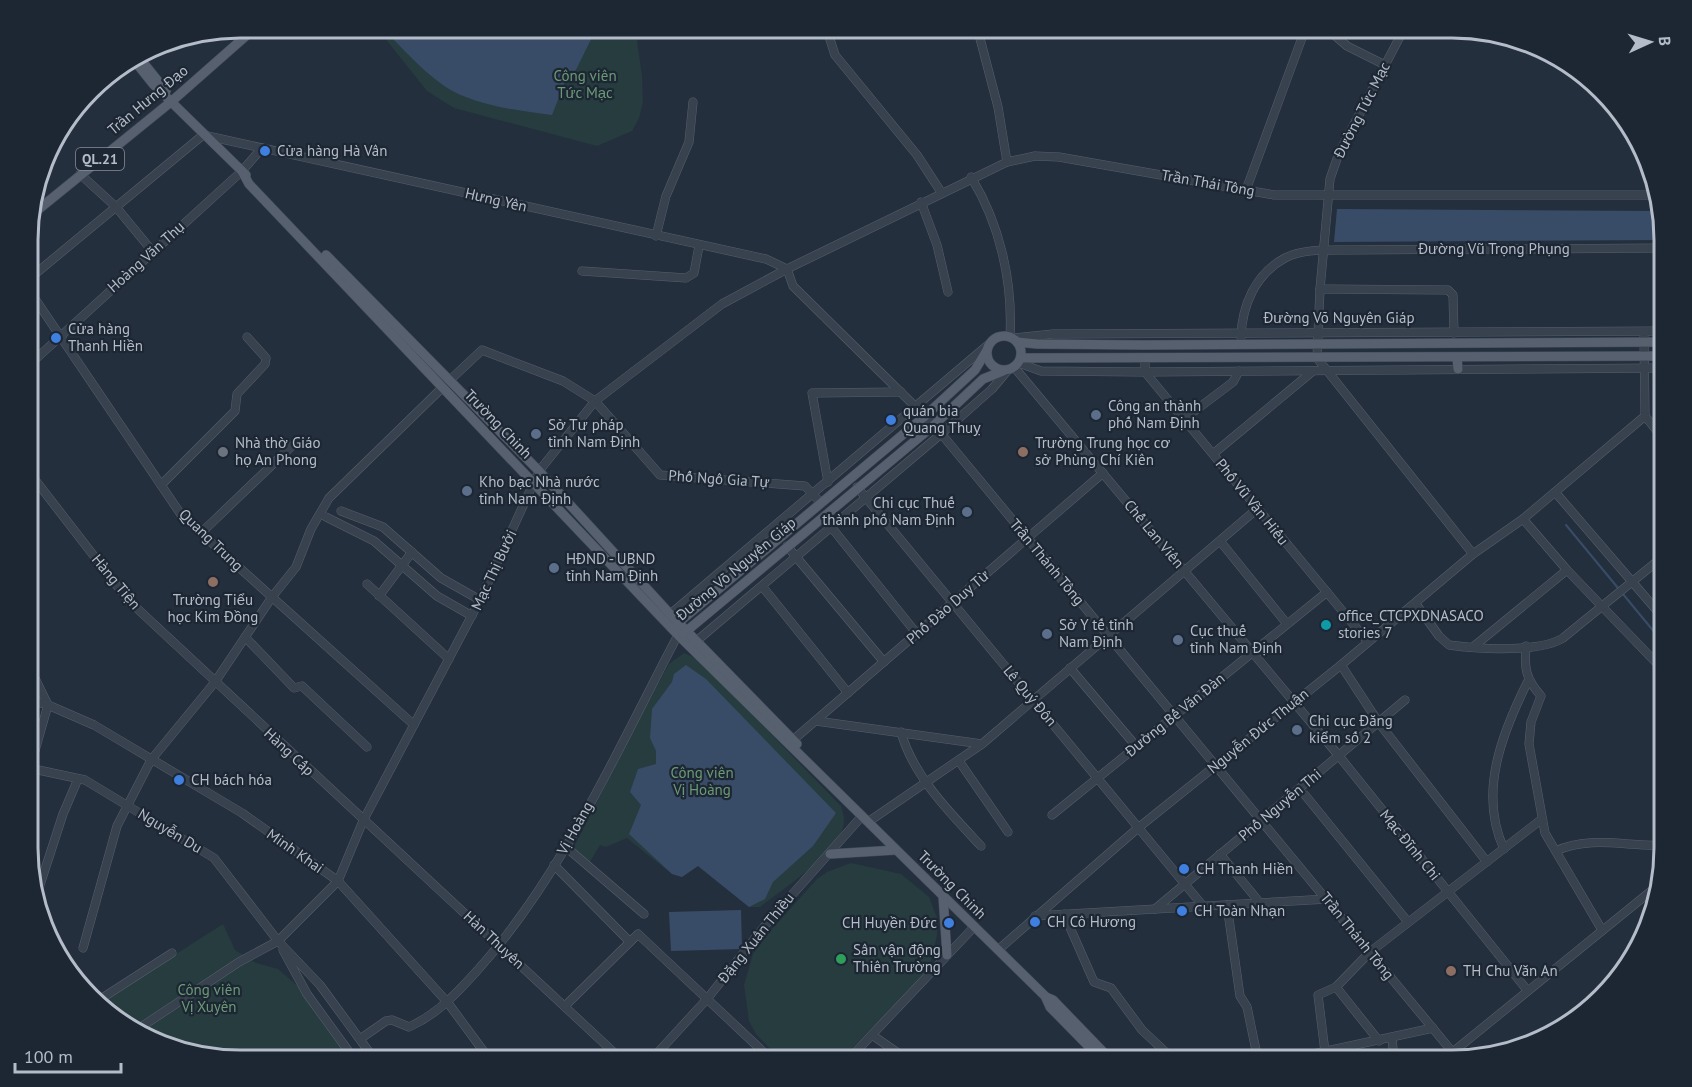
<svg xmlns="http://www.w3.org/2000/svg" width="1692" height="1087" viewBox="0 0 1692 1087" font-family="'PT Sans',sans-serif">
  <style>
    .green { fill: #263c3f }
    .water { fill: #394c67 }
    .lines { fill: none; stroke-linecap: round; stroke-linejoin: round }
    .stream { stroke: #394c67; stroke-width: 2 }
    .minor-casing { stroke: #565f6c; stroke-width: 9 }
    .major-casing { stroke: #414a57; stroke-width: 10 }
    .minor { stroke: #38414e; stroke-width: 8 }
    .major { stroke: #56606e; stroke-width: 9 }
    .shop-dot { fill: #3f7fe0; stroke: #1d2633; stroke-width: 2 }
    .service-dot { fill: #5c6f8a; stroke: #1d2633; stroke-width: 2 }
    .worship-dot { fill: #6b7280; stroke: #1d2633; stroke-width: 2 }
    .education-dot { fill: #8d6e63; stroke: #1d2633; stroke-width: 2 }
    .culture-dot { fill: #0f9aa8; stroke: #1d2633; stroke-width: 2 }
    .leisure-dot { fill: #2e9e5b; stroke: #1d2633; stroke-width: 2 }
    .labels { text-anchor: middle; stroke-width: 4.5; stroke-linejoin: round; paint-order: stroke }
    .shield { fill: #1d2633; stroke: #878f9c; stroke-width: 1.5 }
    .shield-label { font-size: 14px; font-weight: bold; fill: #b4bcc9 }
    .park-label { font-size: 15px; fill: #6b9a76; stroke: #1d2633 }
    .street-label { font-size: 15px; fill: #b4bcc9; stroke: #1d2633 }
    .poi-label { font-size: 15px; fill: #b4bcc9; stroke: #1d2633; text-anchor: start }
    .rim { fill: none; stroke: #b4bcc9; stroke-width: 3 }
  </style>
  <rect width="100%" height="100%" fill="#242f3e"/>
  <!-- green -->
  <g class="green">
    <path d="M376 27H657L637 41 642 76 643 102 639 118 632 131 597 146 454 108 427 91Z"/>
    <path d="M684 653 698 659 841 806C842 810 844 815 844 820 845 849 781 890 760 907H749L698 866 682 877 672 874 627 838 606 847 600 845 588 865 573 849 645 707 669 664Z"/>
    <path d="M851 863 901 874 929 897 937 918V935L930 965 920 980 848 1052 830 1060H787L775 1054 756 1034 749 1021 744 985 753 954 761 941 817 879 827 872Z"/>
    <path d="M223 924 235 950 256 963 278 969 307 994 355 1060H240L172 1049 121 1024 101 1002Z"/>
  </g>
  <!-- water -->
  <g class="water">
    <path d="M381 27H597L573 76 565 82 552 115C523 111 493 108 466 97 434 86 405 50 381 27Z"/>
    <path d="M1337 209 1660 211 1665 226V240L1334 242Z"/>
    <path d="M686 665 706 679 836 813 813 846 773 882 765 899 749 907 698 866 682 877 672 874 629 834 641 805 630 792 638 769 656 764V751L650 738 652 709 672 682 674 674Z"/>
    <path d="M741 910 742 949 671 951 669 912Z"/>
  </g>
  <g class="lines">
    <!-- stream -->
    <path class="stream" d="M1566 525 1665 645"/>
    <!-- minor casing -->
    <g class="minor-casing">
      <g id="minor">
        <path d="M826 27 835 55 917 155 941 192"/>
        <path d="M977 27 998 107 1007 162"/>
        <path d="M1325 27 1347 46 1385 65"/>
        <path d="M1405 27 1339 153 1330 179 1320 289 1317 358 1473 554"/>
        <path d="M80 174 116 207 153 252"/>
        <path d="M971 177C1000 224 1013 282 1010 337"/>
        <path d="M1246 190 1306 27"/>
        <path d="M921 202 937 245 948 292"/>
        <path d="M656 236 666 196 689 142 693 102"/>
        <path d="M787 269 793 286 934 425 1459 1060"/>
        <path d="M582 271 686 278 694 273 699 246"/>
        <path d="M29 279 203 135 766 259 787 269"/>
        <path d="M1320 289 1448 290 1453 295 1454 333"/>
        <path d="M29 290 182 516 414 725"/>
        <path d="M1241 337C1242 306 1255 274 1285 258 1302 249 1326 250 1345 250L1665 248"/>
        <path d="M1644 337 1645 416"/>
        <path d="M1013 338 1053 334 1665 331"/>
        <path d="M1145 359V372L1368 642"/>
        <path d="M1019 363 1041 371 1145 372 1665 368"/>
        <path d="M29 365 242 171 262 148"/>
        <path d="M1014 367 1339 756 1527 990"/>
        <path d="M450 380 482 350 563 381 595 401 660 475 805 486 821 503"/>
        <path d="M1645 416 1665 441"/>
        <path d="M1184 419 1233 382 1239 371"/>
        <path d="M1213 454 1313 371"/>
        <path d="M29 472 128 600 622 1060"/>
        <path d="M828 482 812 393 901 392"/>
        <path d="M161 485 235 411 237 394 265 364 266 358 247 337"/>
        <path d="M857 487 1203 906"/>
        <path d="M1555 492 1665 620"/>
        <path d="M341 511 383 527 441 578 480 600"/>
        <path d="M326 517 374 541 437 596 472 616"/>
        <path d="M1523 519 1567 570 1665 672"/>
        <path d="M832 528 917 634"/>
        <path d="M201 533 296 442"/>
        <path d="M1220 541 1287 624"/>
        <path d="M787 546 884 662"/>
        <path d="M367 584 449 659"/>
        <path d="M762 586 848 693"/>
        <path d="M379 596 412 552"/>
        <path d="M1416 604 1439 636 1449 645C1478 649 1539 653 1563 638L1665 555"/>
        <path d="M667 617 989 344"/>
        <path d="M245 637 294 688 302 686 367 747"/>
        <path d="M693 644 941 434 992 389 1008 370"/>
        <path d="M1526 646C1524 669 1526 679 1541 696L1531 722 1529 744 1545 833 1602 930"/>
        <path d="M1473 647 1567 570"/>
        <path d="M1341 665 1379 723 1487 862"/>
        <path d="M29 666 48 705 30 768"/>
        <path d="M1070 668 1136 746"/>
        <path d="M29 700 48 705 94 725 242 813 338 881 448 1003 490 1060"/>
        <path d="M816 721 982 744"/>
        <path d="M901 732C913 776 951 814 981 846"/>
        <path d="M793 740 1103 473"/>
        <path d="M959 761 1008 832"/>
        <path d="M29 768 85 780 214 858 278 941 320 985 375 1060"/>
        <path d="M1305 795 1408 922"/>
        <path d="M1052 815 1327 592"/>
        <path d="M868 822 982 744 1258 508"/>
        <path d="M566 847 644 914"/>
        <path d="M1504 849C1478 793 1502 733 1528 681"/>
        <path d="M1556 851C1590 835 1629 847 1665 845"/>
        <path d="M1220 854 1260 903"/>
        <path d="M554 865 630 942"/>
        <path d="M36 897 63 814 78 779"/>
        <path d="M1227 905 1240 996 1247 1007 1258 1060"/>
        <path d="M1155 909 1405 700"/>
        <path d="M1064 914 1094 982 1111 988 1142 1030 1174 1060"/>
        <path d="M1035 916 1328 899"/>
        <path d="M83 948 117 826 151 760 215 682 272 597 296 567 311 529 329 498 442 388"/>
        <path d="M283 950 307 994 355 1060"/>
        <path d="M998 950 1138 828 1341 665 1473 554 1523 519 1645 416"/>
        <path d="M99 1000 172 953"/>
        <path d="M565 1006 638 934 772 1060"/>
        <path d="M135 1031 239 962 278 941 338 881 363 821 480 600 539 471 595 401 722 304 787 269 1007 162 1035 156 1059 157 1274 195H1655"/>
        <path d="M872 1035 901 1055"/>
        <path d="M1392 1038 1394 1060"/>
        <path d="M360 1039 386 1021 392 1020 409 1027C436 1015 456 994 475 973 563 876 617 750 678 635"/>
        <path d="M1379 1041 1336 987 1370 952 1542 819"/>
        <path d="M1299 1057 1433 1028"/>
        <path d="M651 1060 707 999 767 923 862 816"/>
        <path d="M848 1060 974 927"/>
        <path d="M1326 1060 1318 995 1336 987"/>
        <path d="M1443 1060 1656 887"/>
      </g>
    </g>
    <!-- major casing -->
    <g class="major-casing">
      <g id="major">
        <path d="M138 56 166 91"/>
        <path d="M133 59 153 84 246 175"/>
        <path d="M242 171 249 184 678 635 1045 996 1050 1007 1102 1060"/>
        <path d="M29 217 172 101 256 27"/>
        <path d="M326 255 539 471 670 614 797 744"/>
        <circle cx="1004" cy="353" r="17"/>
        <path d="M1017 342 1037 344 1144 345 1665 342"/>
        <path d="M1457 357 1458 369"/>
        <path d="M1021 358 1665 356"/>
        <path d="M678 627V623L925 416 975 370 987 350"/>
        <path d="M683 634 934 425 983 379 1003 371"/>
        <path d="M830 854 896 850"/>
        <path d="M943 896 947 955"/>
        <path d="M1046 997 1053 1000 1111 1060"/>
      </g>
    </g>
    <!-- minor -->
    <use href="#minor" class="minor"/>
    <!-- major -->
    <use href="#major" class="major"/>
  </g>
  <!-- markers -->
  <g class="shop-dot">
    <circle cx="265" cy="151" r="6"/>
    <circle cx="56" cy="338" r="6"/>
    <circle cx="891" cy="420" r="6"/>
    <circle cx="179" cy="780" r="6"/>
    <circle cx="1184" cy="869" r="6"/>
    <circle cx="1182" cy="911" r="6"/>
    <circle cx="1035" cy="922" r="6"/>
    <circle cx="949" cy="923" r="6"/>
  </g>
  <g class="service-dot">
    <circle cx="1096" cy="415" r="6"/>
    <circle cx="536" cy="434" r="6"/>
    <circle cx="467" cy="491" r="6"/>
    <circle cx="967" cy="512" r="6"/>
    <circle cx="554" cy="568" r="6"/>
    <circle cx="1047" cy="634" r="6"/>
    <circle cx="1178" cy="640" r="6"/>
    <circle cx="1297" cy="730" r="6"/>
  </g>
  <circle class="worship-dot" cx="223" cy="452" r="6"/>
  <g class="education-dot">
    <circle cx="1023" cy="452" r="6"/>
    <circle cx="213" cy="582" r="6"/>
    <circle cx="1451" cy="971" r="6"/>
  </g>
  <circle class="culture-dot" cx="1326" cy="625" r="6"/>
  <circle class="leisure-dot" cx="841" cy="959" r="6"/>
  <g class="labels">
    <!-- shield labels -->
    <rect class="shield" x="76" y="148" width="48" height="22" rx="4.5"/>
    <g class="shield-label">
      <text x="100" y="164">QL.21</text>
    </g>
    <!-- park labels -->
    <g class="park-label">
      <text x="585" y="81">Công viên<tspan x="585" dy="17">Tức Mạc</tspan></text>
      <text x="702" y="778">Công viên<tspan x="702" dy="17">Vị Hoàng</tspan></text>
      <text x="209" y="995">Công viên<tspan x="209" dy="17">Vị Xuyên</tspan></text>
    </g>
    <!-- street labels -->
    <g class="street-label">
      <text transform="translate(148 100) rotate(-40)" y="5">Trần Hưng Đạo</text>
      <text transform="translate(1362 110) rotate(-63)" y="5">Đường Tức Mạc</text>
      <text transform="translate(1208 183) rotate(10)" y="5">Trần Thái Tông</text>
      <text transform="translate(496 200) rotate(13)" y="5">Hưng Yên</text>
      <text x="1494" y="254">Đường Vũ Trọng Phụng</text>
      <text transform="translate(146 257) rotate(-42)" y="5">Hoàng Văn Thụ</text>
      <text x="1339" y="323">Đường Võ Nguyên Giáp</text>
      <text transform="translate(498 424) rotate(46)" y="5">Trường Chinh</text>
      <text transform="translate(719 479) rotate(4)" y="5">Phố Ngô Gia Tự</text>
      <text transform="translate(1252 502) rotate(51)" y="5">Phố Vũ Văn Hiếu</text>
      <text transform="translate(1154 534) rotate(50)" y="5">Chế Lan Viên</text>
      <text transform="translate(211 540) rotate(44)" y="5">Quang Trung</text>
      <text transform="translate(1047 562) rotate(50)" y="5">Trần Thánh Tông</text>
      <text transform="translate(736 569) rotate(-40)" y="5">Đường Võ Nguyên Giáp</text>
      <text transform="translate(494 570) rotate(-65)" y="5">Mạc Thị Bưởi</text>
      <text transform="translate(116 582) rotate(50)" y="5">Hàng Tiện</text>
      <text transform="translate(948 607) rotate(-41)" y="5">Phố Đào Duy Từ</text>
      <text transform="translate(1030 696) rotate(50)" y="5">Lê Quý Đôn</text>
      <text transform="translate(1175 715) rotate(-39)" y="5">Đường Bế Văn Đàn</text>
      <text transform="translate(1258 731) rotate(-39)" y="5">Nguyễn Đức Thuận</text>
      <text transform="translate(289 752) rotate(43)" y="5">Hàng Cấp</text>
      <text transform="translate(1280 805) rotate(-40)" y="5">Phố Nguyễn Thi</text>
      <text transform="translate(575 828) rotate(-61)" y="5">Vị Hoàng</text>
      <text transform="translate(170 831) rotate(31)" y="5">Nguyễn Du</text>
      <text transform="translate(1410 845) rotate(51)" y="5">Mạc Đĩnh Chi</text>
      <text transform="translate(295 851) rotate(35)" y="5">Minh Khai</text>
      <text transform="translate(952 885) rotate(45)" y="5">Trường Chinh</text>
      <text transform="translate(1357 936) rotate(51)" y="5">Trần Thánh Tông</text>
      <text transform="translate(756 938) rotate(-51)" y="5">Đặng Xuân Thiều</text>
      <text transform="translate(494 940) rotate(43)" y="5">Hàn Thuyên</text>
    </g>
    <!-- poi labels -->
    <g class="poi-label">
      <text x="277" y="156">Cửa hàng Hà Vân</text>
      <text x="68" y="334">Cửa hàng<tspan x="68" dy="17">Thanh Hiền</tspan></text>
      <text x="1108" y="411">Công an thành<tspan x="1108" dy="17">phố Nam Định</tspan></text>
      <text x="903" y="416">quán bia<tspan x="903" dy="17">Quang Thuỵ</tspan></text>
      <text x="548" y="430">Sở Tư pháp<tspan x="548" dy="17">tỉnh Nam Định</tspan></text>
      <text x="235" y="448">Nhà thờ Giáo<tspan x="235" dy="17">họ An Phong</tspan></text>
      <text x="1035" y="448">Trường Trung học cơ<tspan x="1035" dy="17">sở Phùng Chí Kiên</tspan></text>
      <text x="479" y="487">Kho bạc Nhà nước<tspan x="479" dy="17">tỉnh Nam Định</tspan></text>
      <text x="955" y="508" text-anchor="end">Chi cục Thuế<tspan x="955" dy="17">thành phố Nam Định</tspan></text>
      <text x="566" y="564">HĐND - UBND<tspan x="566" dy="17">tỉnh Nam Định</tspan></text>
      <text x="213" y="605" text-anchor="middle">Trường Tiểu<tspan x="213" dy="17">học Kim Đồng</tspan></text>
      <text x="1338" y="621">office_CTCPXDNASACO<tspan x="1338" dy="17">stories 7</tspan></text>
      <text x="1059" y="630">Sở Y tế tỉnh<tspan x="1059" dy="17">Nam Định</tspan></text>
      <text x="1190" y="636">Cục thuế<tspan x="1190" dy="17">tỉnh Nam Định</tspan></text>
      <text x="1309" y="726">Chi cục Đăng<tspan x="1309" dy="17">kiểm số 2</tspan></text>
      <text x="191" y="785">CH bách hóa</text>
      <text x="1196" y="874">CH Thanh Hiền</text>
      <text x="1194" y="916">CH Toàn Nhạn</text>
      <text x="1047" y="927">CH Cô Hương</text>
      <text x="937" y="928" text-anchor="end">CH Huyền Đức</text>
      <text x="853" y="955">Sân vận động<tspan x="853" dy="17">Thiên Trường</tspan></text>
      <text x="1463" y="976">TH Chu Văn An</text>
    </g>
  </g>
  <!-- crop -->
  <path d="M0 0H1692V1087H0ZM240 38H1452A202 202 0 0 1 1654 240V848A202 202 0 0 1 1452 1050H240A202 202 0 0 1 38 848V240A202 202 0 0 1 240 38Z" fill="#1d2633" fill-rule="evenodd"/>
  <path class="rim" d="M240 38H1452A202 202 0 0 1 1654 240V848A202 202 0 0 1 1452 1050H240A202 202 0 0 1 38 848V240A202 202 0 0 1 240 38Z"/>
  <!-- north arrow -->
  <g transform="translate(1650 42) rotate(86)" stroke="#1d2633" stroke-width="4.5" paint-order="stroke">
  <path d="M0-4.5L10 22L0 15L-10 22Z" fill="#b4bcc9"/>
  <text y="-9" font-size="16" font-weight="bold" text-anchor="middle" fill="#b4bcc9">B</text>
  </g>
  <!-- scale -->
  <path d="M15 1063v9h106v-9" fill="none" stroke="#b4bcc9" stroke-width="3"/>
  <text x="24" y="1063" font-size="18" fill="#b4bcc9" stroke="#1d2633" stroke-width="4.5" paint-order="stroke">100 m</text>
</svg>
